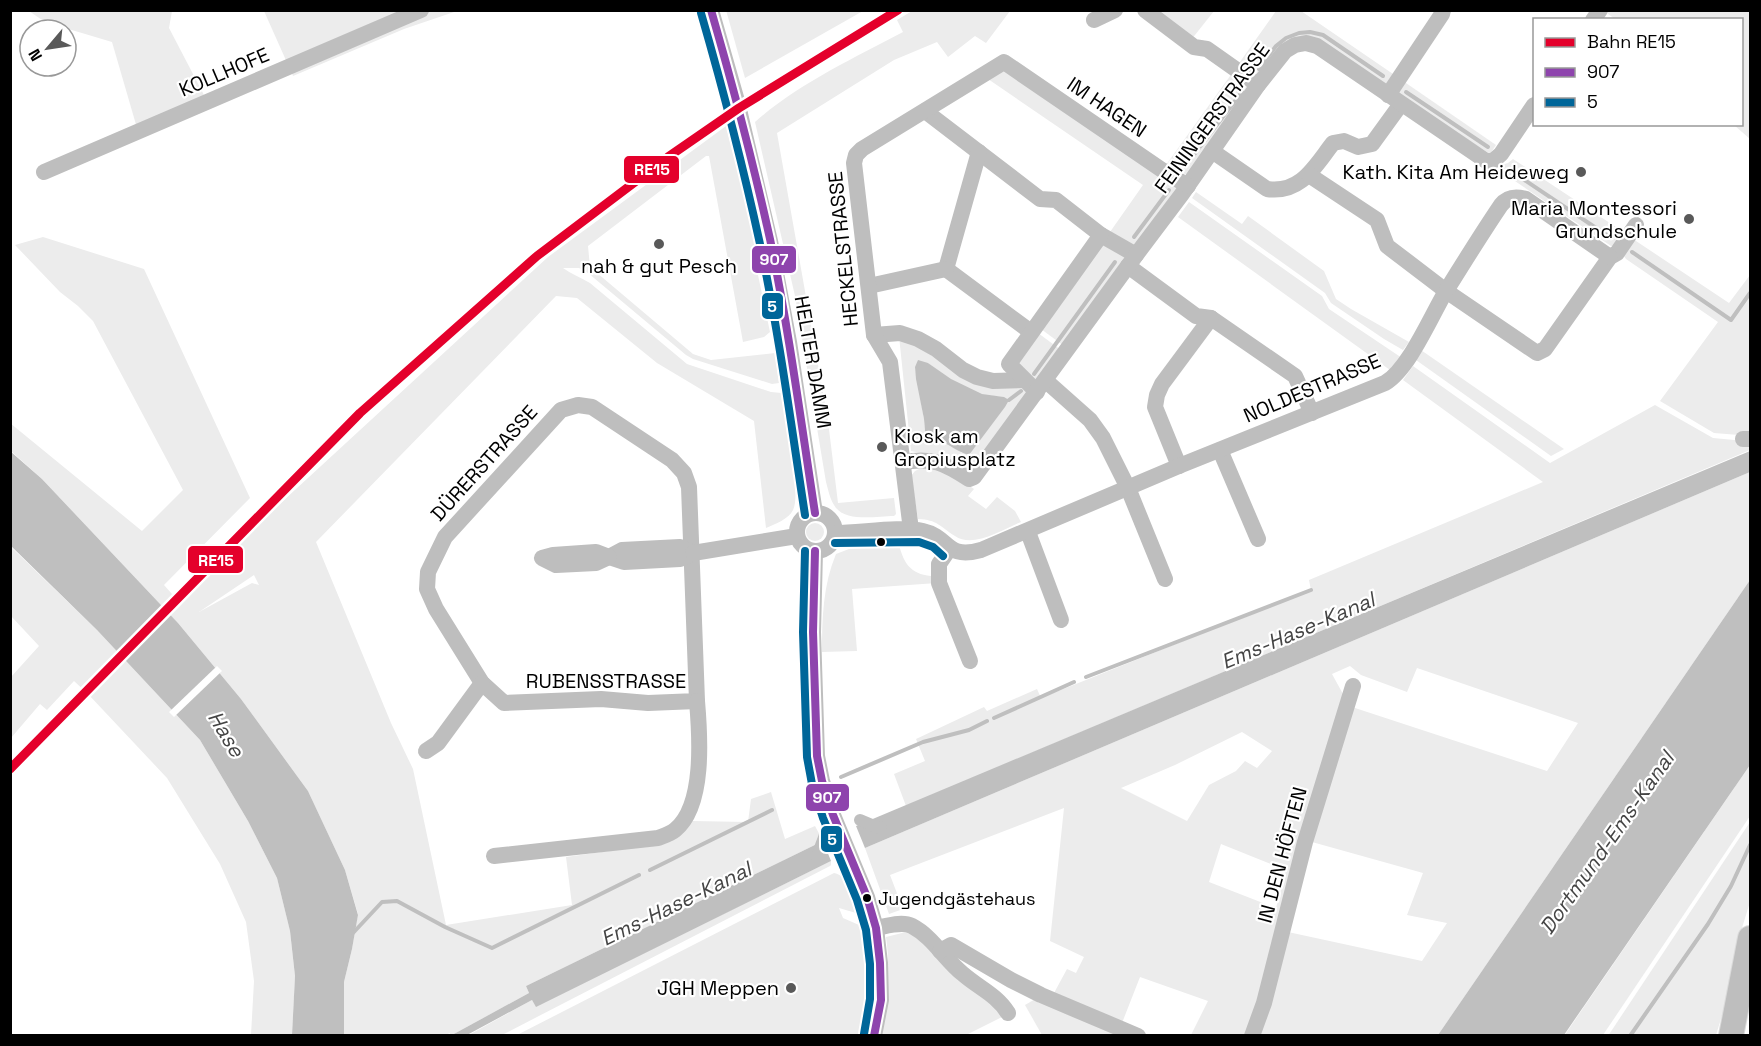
<svg xmlns="http://www.w3.org/2000/svg" width="1761" height="1046" viewBox="0 0 1761 1046" font-family="'Space Grotesk',sans-serif">
  <style>
    .green { fill: #ececec; fill-rule: evenodd }
    .water { fill: #bfbfbf }
    .pier { fill: #fff }
    .lines { fill: none; stroke-linecap: round; stroke-linejoin: round }
    .stream { stroke: #bfbfbf; stroke-width: 4 }
    .canal { stroke: #bfbfbf; stroke-width: 12 }
    .highway-casing { stroke: #dbdbdb; stroke-width: 26 }
    .minor { stroke: #bebebe; stroke-width: 16 }
    .highway { stroke: #bebebe; stroke-width: 24 }
    .bus-1-casing { stroke: #fff; stroke-width: 12 }
    .bus-2-casing { stroke: #fff; stroke-width: 12 }
    .bus-1 { stroke: #8e44ad; stroke-width: 8 }
    .bus-2 { stroke: #069; stroke-width: 8 }
    .rail-1-casing { stroke: #fff; stroke-width: 14 }
    .rail-1 { stroke: #e4002b; stroke-width: 9 }
    .poi-dot { fill: #595959; stroke: #fff; stroke-width: 2 }
    .bus-dot { fill: #000; stroke: #fff; stroke-width: 2 }
    .labels { text-anchor: middle; stroke-width: 4.5; stroke-linejoin: round; paint-order: stroke }
    .bus-label { font-size: 18px; fill: #000; stroke: #fff; text-anchor: start }
    .street-label { font-size: 20px; fill: #000; stroke: #fff }
    .poi-label { font-size: 20px; fill: #000; stroke: #fff; text-anchor: end }
    .water-label { font-size: 21px; font-style: italic; fill: #444; stroke: #fff }
    .line-badge { stroke: #fff; stroke-width: 2 }
    .badge-label { font-size: 16px; text-anchor: middle; font-weight: bold; fill: #fff }
  </style>
  <rect width="100%" height="100%" fill="#fff"/>
  <!-- green -->
  <g class="green">
    <path d="M726 10H863V11L745 78Z"/>
    <path d="M29 11H172L169 28 205 97 137 128 112 42 45 22Z"/>
    <path d="M264 11H457L404 29 293 76Z"/>
    <path d="M912 11H1010L986 43 975 36 948 57 937 42 894 60 777 133 828 421 838 503 894 498 896 514 894 516C876 516 844 523 834 505 830 499 828 489 826 482L795 296 755 122C798 84 852 59 903 32L897 20Z"/>
    <path d="M1151 11H1214L1191 40Z"/>
    <path d="M1276 11H1301L1396 76 1384 85 1311 38 1258 77 1237 66Z"/>
    <path d="M1604 11H1750V139L1734 125 1742 124V20L1615 19Z"/>
    <path d="M1004 69 1179 189 1136 247 1110 232 1143 185 988 79Z"/>
    <path d="M1233 72 1249 90 1187 175 1166 165Z"/>
    <path d="M1403 81 1496 145 1490 154 1398 94Z"/>
    <path d="M726 126 754 234 758 275 770 332 764 337 743 342 709 156H706L588 246 590 267 693 354 711 360 775 353 779 383 772 384 693 359 686 355 588 273 579 268H563C571 274 580 277 590 283L687 364 771 392 781 393C784 416 802 492 793 510 789 519 775 524 766 528L754 421 657 363 577 298 556 296 316 542 391 723 413 769 446 925 572 905 566 857 659 844 692 821 748 822 751 799 771 792 785 839 815 826 823 841 526 986 529 993 452 1035 449 1033 447 1036 344 1035V982L352 949 358 914 345 870 308 791 241 699 178 623 42 479 11 451 10 423 142 531 183 490 93 321 78 306 60 292 15 245 43 237 144 269 250 498 164 585 180 603 271 512 548 257ZM254 575 259 585 252 583 199 612Z"/>
    <path d="M1513 159 1625 233 1614 246H1611L1509 177 1502 165 1508 163Z"/>
    <path d="M1196 192 1242 224 1248 216 1324 271 1336 299 1351 309 1409 342 1403 350 1384 339 1331 303 1325 293 1192 198Z"/>
    <path d="M1189 202 1322 296 1329 309 1402 358 1390 370 1178 217Z"/>
    <path d="M1633 239 1729 303 1750 275V450L906 806 894 774 925 761 916 739 984 707 987 711 1037 689 1041 698 1311 590 1309 580 1543 482 1403 380 1413 366 1550 463 1655 405 1713 438 1745 441 1739 435 1714 433 1660 401 1718 322 1626 259 1624 256Z"/>
    <path d="M1101 244 1126 255 1064 346 1041 329Z"/>
    <path d="M1038 333 1061 350 1036 385 1017 362Z"/>
    <path d="M899 336 961 373 1019 384 1028 392 972 468 969 469 932 455 911 451ZM928 363C943 376 964 390 984 395 990 396 997 396 1004 397L962 453C951 445 942 440 929 438L925 431 924 419 915 367Z"/>
    <path d="M1418 348 1564 449 1551 456 1416 360Z"/>
    <path d="M927 465 956 477 974 489 968 496 986 509 997 497 1015 511 1021 522C1003 529 973 549 955 536 939 526 938 520 918 519L911 476 915 471Z"/>
    <path d="M1750 472V580L1438 1035H1191L1208 1001 1140 977 1122 1023 1054 993 1067 969 1076 973 1084 957 1050 941 1064 808 890 875 903 909 889 914 865 848ZM1350 666 1361 675 1407 692 1417 668 1578 723 1547 771 1352 707 1312 842 1423 873 1407 915 1447 923 1422 961 1288 932 1343 694 1332 674ZM1242 732 1272 751 1257 768 1245 761 1236 771 1209 785 1187 821 1121 788 1175 765ZM1221 844 1286 870 1276 908 1209 882Z"/>
    <circle cx="815" cy="532" r="9"/>
    <path d="M899 545C904 563 910 574 931 576L937 583 852 589 857 651 822 652C822 618 823 585 836 554L849 549Z"/>
    <path d="M10 546 97 630 200 740 248 821 277 878 290 931 295 976 292 1035H251L254 981 246 922 220 864 167 778 88 694 74 681 47 710 40 704 11 738V677L39 646 11 616Z"/>
    <path d="M1750 765V816L1603 1035 1564 1036Z"/>
    <path d="M1750 822V902L1738 941 1725 1006 1716 1035 1608 1036Z"/>
    <path d="M831 861V865L830 866 502 1035 467 1036 532 1000 536 1006Z"/>
    <path d="M834 873C850 876 852 899 856 913L839 908 843 918 859 925C873 967 868 993 860 1035H517Z"/>
    <path d="M906 932 913 933 1004 1016 966 1035 881 1036C886 1003 891 970 886 937Z"/>
    <path d="M1037 998 1124 1035H1042L1025 1005Z"/>
  </g>
  <!-- water -->
  <g class="water">
    <path d="M918 360 928 363 951 379 982 394 1004 397 1009 400 1005 407 969 455C954 451 946 440 929 438L925 431 924 419 916 379 915 367Z"/>
    <path d="M10 451 42 479 178 623 241 699 308 791 345 870 358 915 352 949 344 982V1035H292L295 976 290 931 277 878 248 821 200 740 97 630 11 546Z"/>
    <path d="M1750 451V472L865 848 856 826Z"/>
    <path d="M1750 580V765L1564 1035H1438Z"/>
    <path d="M823 841 831 861 536 1007 532 1000 467 1035H452L529 993 526 986Z"/>
  </g>
  <!-- pier -->
  <path class="pier" d="M217 666 222 671 174 717 169 712Z"/>
  <g class="lines">
    <!-- stream -->
    <g class="stream">
      <path d="M1259 69 1276 46 1286 38 1299 33 1310 32 1323 35 1383 76"/>
      <path d="M1406 92 1488 147"/>
      <path d="M1186 165 1242 92"/>
      <path d="M1517 175 1611 238"/>
      <path d="M1134 237 1169 190"/>
      <path d="M1632 252 1731 320 1750 293"/>
      <path d="M1034 374 1115 262"/>
      <path d="M1009 400 1021 391"/>
      <path d="M1086 677 1311 590"/>
      <path d="M994 718 1074 682"/>
      <path d="M841 777 923 742 969 730 987 721"/>
      <path d="M650 870 772 810"/>
      <path d="M353 933 382 902 397 901 445 927 492 948 639 875"/>
      <path d="M1630 1036 1708 924 1731 886 1750 845"/>
    </g>
    <!-- canal -->
    <g class="canal">
      <path d="M860 820 879 828 881 827"/>
      <path d="M817 856 825 835"/>
    </g>
    <!-- highway casing -->
    <g class="highway-casing">
      <path id="highway" d="M1731 1036 1750 938"/>
    </g>
    <!-- minor -->
    <g class="minor">
      <path d="M711 10 737 101 770 241 789 342 815 513"/>
      <path d="M1145 10 1194 47 1207 49 1258 85"/>
      <path d="M1094 20 1115 10"/>
      <path d="M1593 20 1600 10"/>
      <path d="M1388 95 1442 14 1443 10"/>
      <path d="M925 111 1040 199 1056 200 1101 235 1136 255"/>
      <path d="M1212 151 1267 189C1301 194 1315 166 1333 143L1344 141 1358 147 1372 144 1401 104"/>
      <path d="M44 172 421 10"/>
      <path d="M1309 175 1377 220 1387 246 1446 291 1537 353 1545 349 1610 257 1617 253 1636 225"/>
      <path d="M1128 266 1196 316 1211 318 1295 376 1312 413"/>
      <path d="M946 269 979 152"/>
      <path d="M946 269 1031 332"/>
      <path d="M869 286 946 269"/>
      <path d="M874 335 900 333 918 339 936 349 963 370 977 377 993 381 1023 380"/>
      <path d="M1045 380 1090 420 1103 438 1128 488 1165 579"/>
      <path d="M1037 392 1009 364 1101 235"/>
      <path d="M578 405 592 407 672 460 684 473 689 487 697 701 648 703 601 699 504 703 482 683 436 609 427 589 428 572 445 537 561 410Z"/>
      <path d="M1743 439H1750"/>
      <path d="M1220 450 1258 539"/>
      <path d="M903 462C933 457 944 463 969 479L974 477 1136 255 1182 194 1258 85 1285 51 1295 45 1306 43 1317 46 1486 161H1493L1501 154 1534 105"/>
      <path d="M1179 466 1155 407 1157 395 1162 384 1211 318"/>
      <circle cx="816" cy="532" r="19"/>
      <path d="M911 530 890 362 874 335 854 163 856 155 862 149 1004 62 1162 170 1188 186"/>
      <path d="M1028 532 1061 620"/>
      <path d="M835 533C861 533 899 526 923 531 950 537 945 560 981 550L1179 466 1385 383C1409 369 1431 316 1446 291 1464 262 1482 233 1501 205 1508 196 1516 196 1526 199L1610 257"/>
      <path d="M680 547 693 553 680 559 624 562 609 557 622 550Z"/>
      <path d="M950 548 939 564V583L970 661"/>
      <path d="M815 551 813 632 817 756 822 781 833 815 867 897 876 928 880 963 881 1000 874 1036"/>
      <path d="M596 552 609 557 596 563 556 565 542 558 553 555Z"/>
      <path d="M693 553 797 536"/>
      <path d="M426 751 438 743 482 683"/>
      <path d="M494 856 658 838C663 836 670 834 675 830 705 806 700 736 697 701"/>
      <path d="M876 928C887 926 902 921 912 926 933 937 945 960 963 974 979 988 997 995 1008 1013"/>
      <path d="M940 951 951 945 1011 980 1041 995 1138 1036"/>
      <path d="M1252 1036 1264 1003 1305 842 1353 686"/>
    </g>
    <!-- highway -->
    <use href="#highway" class="highway"/>
    <!-- bus-1 casing -->
    <g class="bus-1-casing">
      <g id="bus-1">
        <path d="M711 10C733 86 753 162 770 239 789 330 801 422 815 513"/>
        <path d="M815 551 813 632 817 756 822 781 833 815 867 897 876 928 880 963 881 1000 874 1036"/>
      </g>
    </g>
    <!-- bus-2 casing -->
    <g class="bus-2-casing">
      <g id="bus-2">
        <path d="M701 13C723 89 743 166 760 244 779 333 791 424 805 515"/>
        <path d="M835 543 919 542 933 547 943 556"/>
        <path d="M805 551 803 632 807 757 812 784 823 818 857 900 866 930 870 964V999L864 1034"/>
      </g>
    </g>
    <!-- bus-1 -->
    <use href="#bus-1" class="bus-1"/>
    <!-- bus-2 -->
    <use href="#bus-2" class="bus-2"/>
    <!-- rail-1 casing -->
    <g class="rail-1-casing">
      <path id="rail-1" d="M10 769 360 413 537 256 668 157 739 108 898 10"/>
    </g>
    <!-- rail-1 -->
    <use href="#rail-1" class="rail-1"/>
  </g>
  <!-- markers -->
  <g class="poi-dot">
    <circle cx="1581" cy="172" r="6"/>
    <circle cx="1689" cy="219" r="6"/>
    <circle cx="659" cy="244" r="6"/>
    <circle cx="882" cy="447" r="6"/>
    <circle cx="791" cy="988" r="6"/>
  </g>
  <g class="bus-dot">
    <circle cx="881" cy="542" r="5"/>
    <circle cx="867" cy="898" r="5"/>
  </g>
  <g class="labels">
    <!-- bus labels -->
    <g class="bus-label">
      <text x="878" y="905">Jugendgästehaus</text>
    </g>
    <!-- street labels -->
    <g class="street-label">
      <text transform="translate(224 72) rotate(-23)" y="7">KOLLHOFE</text>
      <text transform="translate(1107 107) rotate(34)" y="7">IM HAGEN</text>
      <text transform="translate(1212 118) rotate(-54)" y="7">FEININGERSTRASSE</text>
      <text transform="translate(843 249) rotate(-96)" y="7">HECKELSTRASSE</text>
      <text transform="translate(813 362) rotate(80)" y="7">HELTER DAMM</text>
      <text transform="translate(1312 388) rotate(-23)" y="7">NOLDESTRASSE</text>
      <text transform="translate(484 463) rotate(-48)" y="7">DÜRERSTRASSE</text>
      <text x="606" y="688">RUBENSSTRASSE</text>
      <text transform="translate(1282 855) rotate(-75)" y="7">IN DEN HÖFTEN</text>
    </g>
    <!-- poi labels -->
    <g class="poi-label">
      <text x="1569" y="179">Kath. Kita Am Heideweg</text>
      <text x="1677" y="215">Maria Montessori<tspan x="1677" dy="23">Grundschule</tspan></text>
      <text x="659" y="273" text-anchor="middle">nah &amp; gut Pesch</text>
      <text x="894" y="443" text-anchor="start">Kiosk am<tspan x="894" dy="23">Gropiusplatz</tspan></text>
      <text x="779" y="995">JGH Meppen</text>
    </g>
    <!-- water labels -->
    <g class="water-label">
      <text transform="translate(1298 631) rotate(-23)" y="7">Ems-Hase-Kanal</text>
      <text transform="translate(226 734) rotate(59)" y="7">Hase</text>
      <text transform="translate(1607 843) rotate(-55)" y="7">Dortmund-Ems-Kanal</text>
      <text transform="translate(676 904) rotate(-26)" y="7">Ems-Hase-Kanal</text>
    </g>
  </g>
  <g class="line-badge">
    <rect x="623" y="155" width="57" height="29" rx="6" fill="#e4002b"/>
    <rect x="751" y="245" width="46" height="29" rx="6" fill="#8e44ad"/>
    <rect x="761" y="292" width="23" height="28" rx="6" fill="#069"/>
    <rect x="187" y="545" width="57" height="29" rx="6" fill="#e4002b"/>
    <rect x="805" y="783" width="45" height="29" rx="6" fill="#8e44ad"/>
    <rect x="820" y="825" width="23" height="28" rx="6" fill="#069"/>
  </g>
  <g class="badge-label">
    <text x="652" y="175">RE15</text>
    <text x="774" y="265">907</text>
    <text x="772" y="312">5</text>
    <text x="216" y="566">RE15</text>
    <text x="827" y="803">907</text>
    <text x="832" y="845">5</text>
  </g>
  <!-- border -->
  <rect width="1761" height="1046" fill="none" stroke="#000000" stroke-width="24"/>
  <!-- legend -->
  <rect x="1533" y="18" width="210" height="108" fill="#ffffff" stroke="#999999" stroke-width="1.5"/>
  <rect x="1545" y="38" width="30" height="9" fill="#e4002b" stroke="#999999" stroke-width="1.5"/>
  <text x="1587" y="48" font-size="18" fill="#000000">Bahn RE15</text>
  <rect x="1545" y="68" width="30" height="9" fill="#8e44ad" stroke="#999999" stroke-width="1.5"/>
  <text x="1587" y="78" font-size="18" fill="#000000">907</text>
  <rect x="1545" y="98" width="30" height="9" fill="#006699" stroke="#999999" stroke-width="1.5"/>
  <text x="1587" y="108" font-size="18" fill="#000000">5</text>
  <!-- north arrow -->
  <g transform="translate(48 48) rotate(241)"><circle r="28" fill="#ffffff" stroke="#999999" stroke-width="1.5"/>
  <path d="M0-4.5L10 22L0 15L-10 22Z" fill="#595959"/>
  <text y="-9" font-size="16" font-weight="bold" text-anchor="middle" fill="#000000">N</text>
  </g>
</svg>
